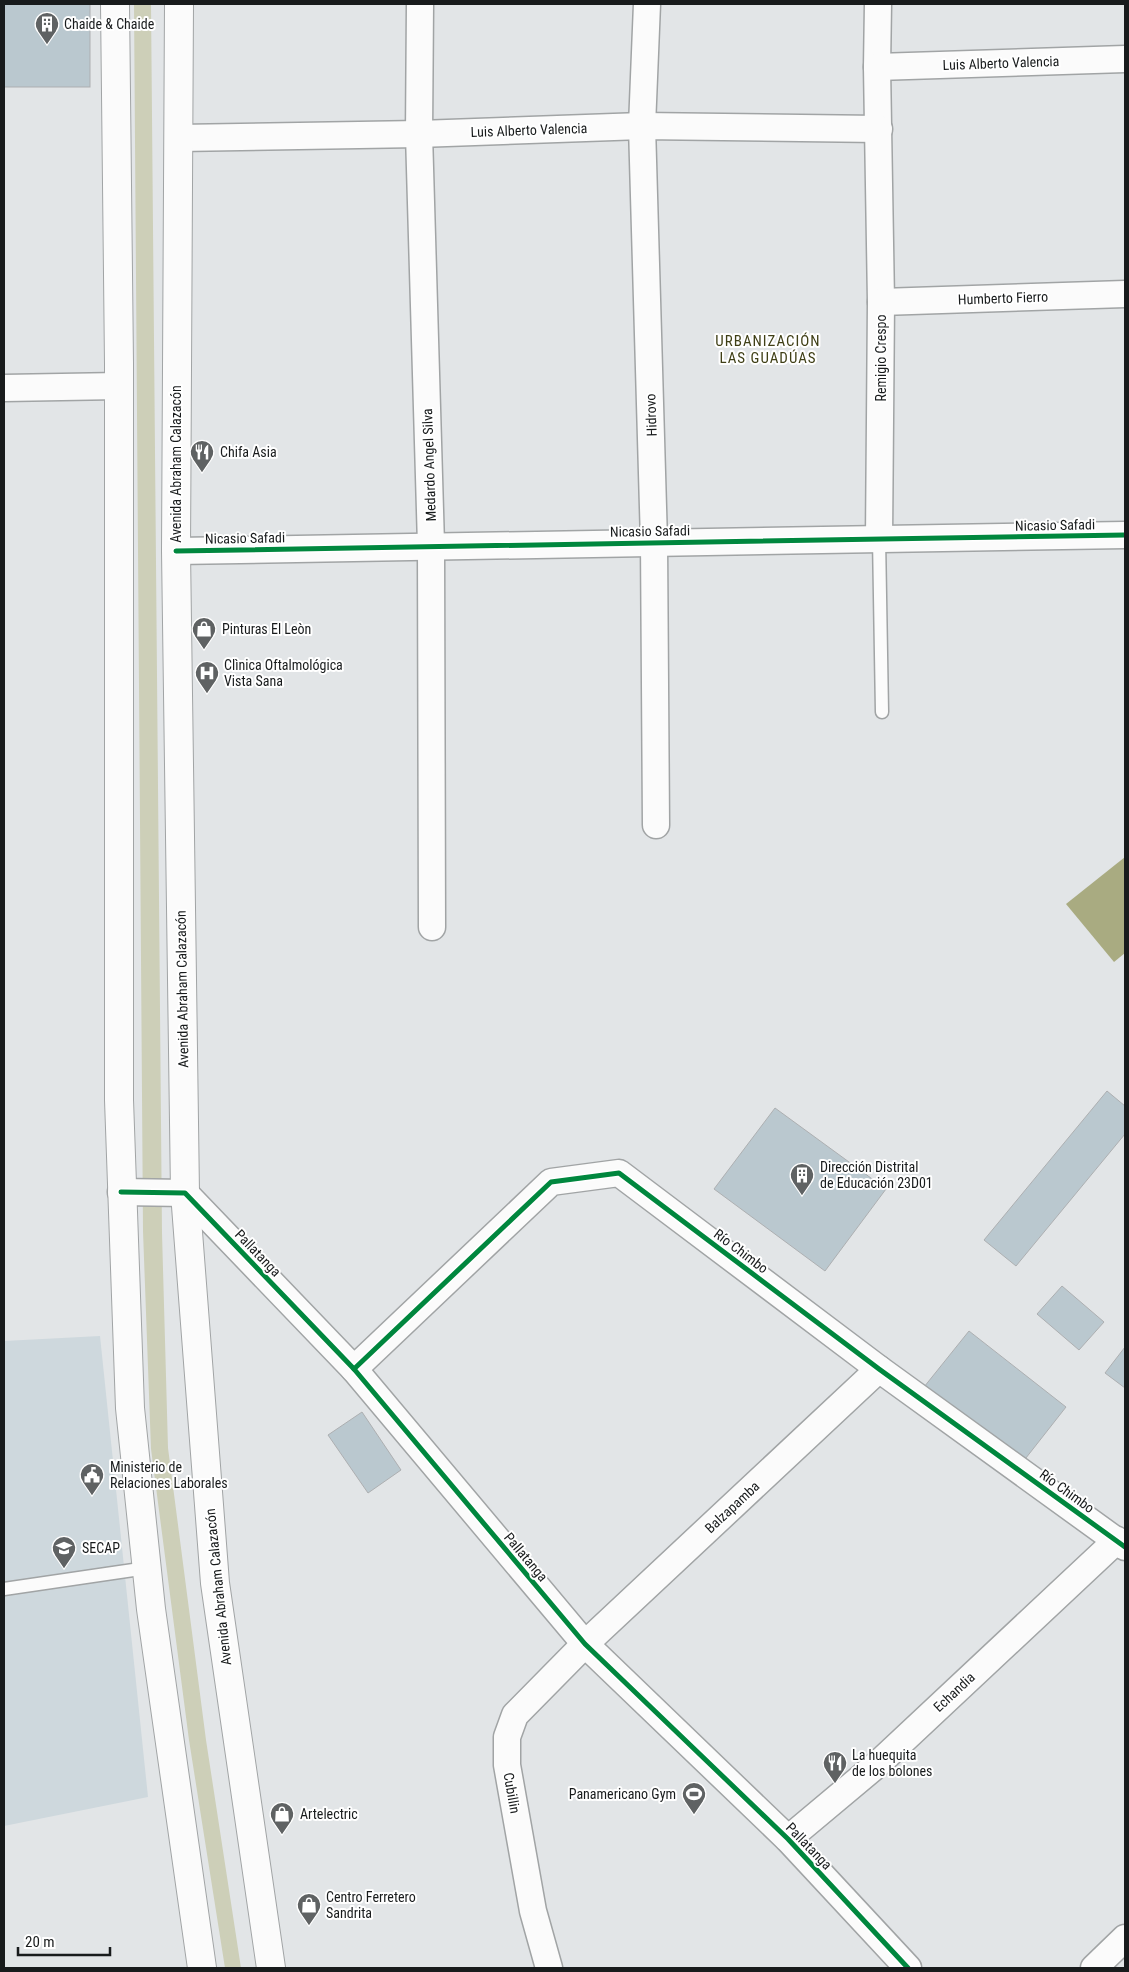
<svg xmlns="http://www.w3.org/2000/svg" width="1129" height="1972" viewBox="0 0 1129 1972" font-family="'Roboto Condensed',sans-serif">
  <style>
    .built { fill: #ced8dd }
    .green { fill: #cdcfb8 }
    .water { fill: #a9ab81 }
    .building { fill: #bac8cf; stroke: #adafb1 }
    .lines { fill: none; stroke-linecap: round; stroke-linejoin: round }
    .service-casing { stroke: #a1a4a5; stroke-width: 15 }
    .minor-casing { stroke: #a1a4a5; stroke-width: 29 }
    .secondary-casing { stroke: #a1a4a5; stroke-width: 30 }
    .service { stroke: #fbfbfb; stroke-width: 12 }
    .minor { stroke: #fbfbfb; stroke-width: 26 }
    .secondary { stroke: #fbfbfb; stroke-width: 28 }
    .cycleway-casing { stroke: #fff; stroke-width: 8 }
    .cycleway { stroke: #00873e; stroke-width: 5 }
    .labels { text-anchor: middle; stroke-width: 4; stroke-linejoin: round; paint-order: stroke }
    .poi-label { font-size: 14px; fill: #181b1c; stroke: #fff; text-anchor: start }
    .street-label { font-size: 14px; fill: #181b1c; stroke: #fff }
    .neighbourhood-label { font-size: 15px; letter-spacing: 1px; fill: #3f3f16; stroke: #fff }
  </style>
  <rect width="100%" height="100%" fill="#e2e5e7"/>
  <!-- built -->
  <path class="built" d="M100 1336 148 1797 4 1826V1341Z"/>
  <!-- green -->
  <path class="green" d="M134 4H151L162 1233 168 1448 206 1740 241 1968H225L189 1740 151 1449 143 1231Z"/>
  <!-- water -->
  <path class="water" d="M1125 857V953L1114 962 1066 904Z"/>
  <!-- building -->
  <g class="building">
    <rect x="4" y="4" width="86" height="83"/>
    <path d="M1107 1091 1125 1106V1134L1016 1266 984 1240Z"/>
    <path d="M775 1108 886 1189 825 1271 714 1189Z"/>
    <path d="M1062 1286 1104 1322 1079 1350 1037 1314Z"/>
    <path d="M969 1331 1066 1407 1022 1463 924 1387Z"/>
    <path d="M1125 1347V1388L1105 1373Z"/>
    <path d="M362 1412 401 1470 368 1493 328 1435Z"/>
  </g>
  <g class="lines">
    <!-- service casing -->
    <g class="service-casing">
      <g id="service">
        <path d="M879 538 882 712"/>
        <path d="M4 1589 147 1568"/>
      </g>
    </g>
    <!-- minor casing -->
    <g class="minor-casing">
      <g id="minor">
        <path d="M420 4 419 134 431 545 432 927"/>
        <path d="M647 4 642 126 654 542 656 825"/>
        <path d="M878 4 877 67 881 302 879 538"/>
        <path d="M877 67 1125 59"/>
        <path d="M179 138 419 134 642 126 879 129"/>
        <path d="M881 302 1125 294"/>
        <path d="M4 388 119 386"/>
        <path d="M176 551 1125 535"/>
        <path d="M121 1192 185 1193 354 1369 585 1644 788 1839 908 1968"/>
        <path d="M354 1369 551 1182 619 1173 879 1369 1125 1547"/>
        <path d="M788 1839 880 1762 1117 1540"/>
        <path d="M549 1968 533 1911 507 1765V1737L515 1715 585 1644 879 1369"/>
        <path d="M1094 1968 1125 1938"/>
      </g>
    </g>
    <!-- secondary casing -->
    <g class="secondary-casing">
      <g id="secondary">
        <path d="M115 4 119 364V1100L130 1408 151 1609 202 1968"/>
        <path d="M179 4 176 551 185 1193 215 1583 271 1968"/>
      </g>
    </g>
    <!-- service -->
    <use href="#service" class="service"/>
    <!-- minor -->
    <use href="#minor" class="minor"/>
    <!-- secondary -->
    <use href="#secondary" class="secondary"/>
    <!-- cycleway casing -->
    <g class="cycleway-casing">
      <g id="cycleway">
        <path d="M176 551 1125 535"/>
        <path d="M121 1192 185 1193 354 1369 585 1644 788 1839 908 1968"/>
        <path d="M354 1369 551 1182 619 1173 879 1369 1125 1547"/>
      </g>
    </g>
    <!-- cycleway -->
    <use href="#cycleway" class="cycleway"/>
  </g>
  <!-- icons -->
  <defs>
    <g id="building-pin" transform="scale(1.25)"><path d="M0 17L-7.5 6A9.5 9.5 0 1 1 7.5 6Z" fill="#5f6263" stroke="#fff"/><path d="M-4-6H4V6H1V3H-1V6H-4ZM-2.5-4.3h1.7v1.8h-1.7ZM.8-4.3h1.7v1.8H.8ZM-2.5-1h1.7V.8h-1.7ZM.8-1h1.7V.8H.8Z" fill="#fff"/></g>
    <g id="restaurant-pin" transform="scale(1.25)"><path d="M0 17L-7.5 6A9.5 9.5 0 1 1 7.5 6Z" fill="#5f6263" stroke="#fff"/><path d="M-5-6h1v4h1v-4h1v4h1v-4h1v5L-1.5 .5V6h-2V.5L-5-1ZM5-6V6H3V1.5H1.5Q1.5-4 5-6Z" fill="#fff"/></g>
    <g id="shop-pin" transform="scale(1.25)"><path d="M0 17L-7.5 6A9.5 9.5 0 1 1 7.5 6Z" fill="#5f6263" stroke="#fff"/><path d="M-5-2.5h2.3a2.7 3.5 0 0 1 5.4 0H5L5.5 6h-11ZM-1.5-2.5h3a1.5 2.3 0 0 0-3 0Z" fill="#fff"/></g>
    <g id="hospital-pin" transform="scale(1.25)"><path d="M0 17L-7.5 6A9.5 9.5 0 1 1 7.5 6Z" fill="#5f6263" stroke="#fff"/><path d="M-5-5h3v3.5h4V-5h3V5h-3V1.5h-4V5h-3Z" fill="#fff"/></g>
    <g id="civic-pin" transform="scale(1.25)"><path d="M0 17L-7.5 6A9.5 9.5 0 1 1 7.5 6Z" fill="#5f6263" stroke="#fff"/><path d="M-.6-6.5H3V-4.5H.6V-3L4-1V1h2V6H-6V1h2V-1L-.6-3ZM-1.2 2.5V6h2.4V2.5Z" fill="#fff"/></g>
    <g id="university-pin" transform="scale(1.25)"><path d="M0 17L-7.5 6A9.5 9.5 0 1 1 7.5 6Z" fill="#5f6263" stroke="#fff"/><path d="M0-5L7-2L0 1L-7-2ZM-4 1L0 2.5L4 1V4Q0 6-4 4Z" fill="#fff"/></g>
    <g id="stadium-pin" transform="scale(1.25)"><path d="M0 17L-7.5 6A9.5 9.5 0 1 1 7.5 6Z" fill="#5f6263" stroke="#fff"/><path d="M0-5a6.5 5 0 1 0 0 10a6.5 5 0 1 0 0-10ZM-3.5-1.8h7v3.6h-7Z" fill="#fff"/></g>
  </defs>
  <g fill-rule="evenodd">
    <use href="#building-pin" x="47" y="24"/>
    <use href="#restaurant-pin" x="202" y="452"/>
    <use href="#shop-pin" x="204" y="629"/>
    <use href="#hospital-pin" x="207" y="673"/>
    <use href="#building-pin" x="802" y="1175"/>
    <use href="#civic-pin" x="92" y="1475"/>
    <use href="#university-pin" x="64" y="1548"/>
    <use href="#restaurant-pin" x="835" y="1763"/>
    <use href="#stadium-pin" x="694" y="1794"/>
    <use href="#shop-pin" x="282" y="1814"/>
    <use href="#shop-pin" x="309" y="1905"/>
  </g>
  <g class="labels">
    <!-- poi labels -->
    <g class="poi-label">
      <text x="64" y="29">Chaide &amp; Chaide</text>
      <text x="220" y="457">Chifa Asia</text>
      <text x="222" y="634">Pinturas El Leòn</text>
      <text x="224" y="670">Clìnica Oftalmológica<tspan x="224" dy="16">Vista Sana</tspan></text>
      <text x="820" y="1172">Dirección Distrital<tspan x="820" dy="16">de Educación 23D01</tspan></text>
      <text x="110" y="1472">Ministerio de<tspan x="110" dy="16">Relaciones Laborales</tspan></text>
      <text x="82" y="1553">SECAP</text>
      <text x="852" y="1760">La huequita<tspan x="852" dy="16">de los bolones</tspan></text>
      <text x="676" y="1799" text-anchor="end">Panamericano Gym</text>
      <text x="300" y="1819">Artelectric</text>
      <text x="326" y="1902">Centro Ferretero<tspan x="326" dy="16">Sandrita</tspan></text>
    </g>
    <!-- street labels -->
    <g class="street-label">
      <text transform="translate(1001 63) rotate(-2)" y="5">Luis Alberto Valencia</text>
      <text transform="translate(529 130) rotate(-2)" y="5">Luis Alberto Valencia</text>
      <text transform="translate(1003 298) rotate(-2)" y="5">Humberto Fierro</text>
      <text transform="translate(881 358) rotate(-90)" y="5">Remigio Crespo</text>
      <text transform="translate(651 415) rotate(-92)" y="5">Hidrovo</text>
      <text transform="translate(176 464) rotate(-90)" y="5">Avenida Abraham Calazacón</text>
      <text transform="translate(429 465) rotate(-92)" y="5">Medardo Angel Silva</text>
      <text transform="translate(1055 525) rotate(-1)" y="5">Nicasio Safadi</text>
      <text transform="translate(650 531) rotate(-1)" y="5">Nicasio Safadi</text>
      <text transform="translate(245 538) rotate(-1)" y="5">Nicasio Safadi</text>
      <text transform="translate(182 989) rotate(-91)" y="5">Avenida Abraham Calazacón</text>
      <text transform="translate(741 1251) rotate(37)" y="5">Río Chimbo</text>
      <text transform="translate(258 1253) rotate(46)" y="5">Pallatanga</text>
      <text transform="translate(1067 1491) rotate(36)" y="5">Río Chimbo</text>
      <text transform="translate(732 1507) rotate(-43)" y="5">Balzapamba</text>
      <text transform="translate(526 1557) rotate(50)" y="5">Pallatanga</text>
      <text transform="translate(218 1587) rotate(-96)" y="5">Avenida Abraham Calazacón</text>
      <text transform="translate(954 1692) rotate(-43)" y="5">Echandia</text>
      <text transform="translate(512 1793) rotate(80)" y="5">Cubillin</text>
      <text transform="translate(809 1846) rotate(46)" y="5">Pallatanga</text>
    </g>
    <!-- neighbourhood labels -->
    <g class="neighbourhood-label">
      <text x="768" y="346">URBANIZACIÓN<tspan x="768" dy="17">LAS GUADÚAS</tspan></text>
    </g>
  </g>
  <!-- border -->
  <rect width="1129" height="1972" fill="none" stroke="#181b1c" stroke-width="10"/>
  <!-- scale -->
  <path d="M18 1947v8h92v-8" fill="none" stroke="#181b1c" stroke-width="2.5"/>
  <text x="25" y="1947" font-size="15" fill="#181b1c" stroke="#ffffff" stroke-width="4" paint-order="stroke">20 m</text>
</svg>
